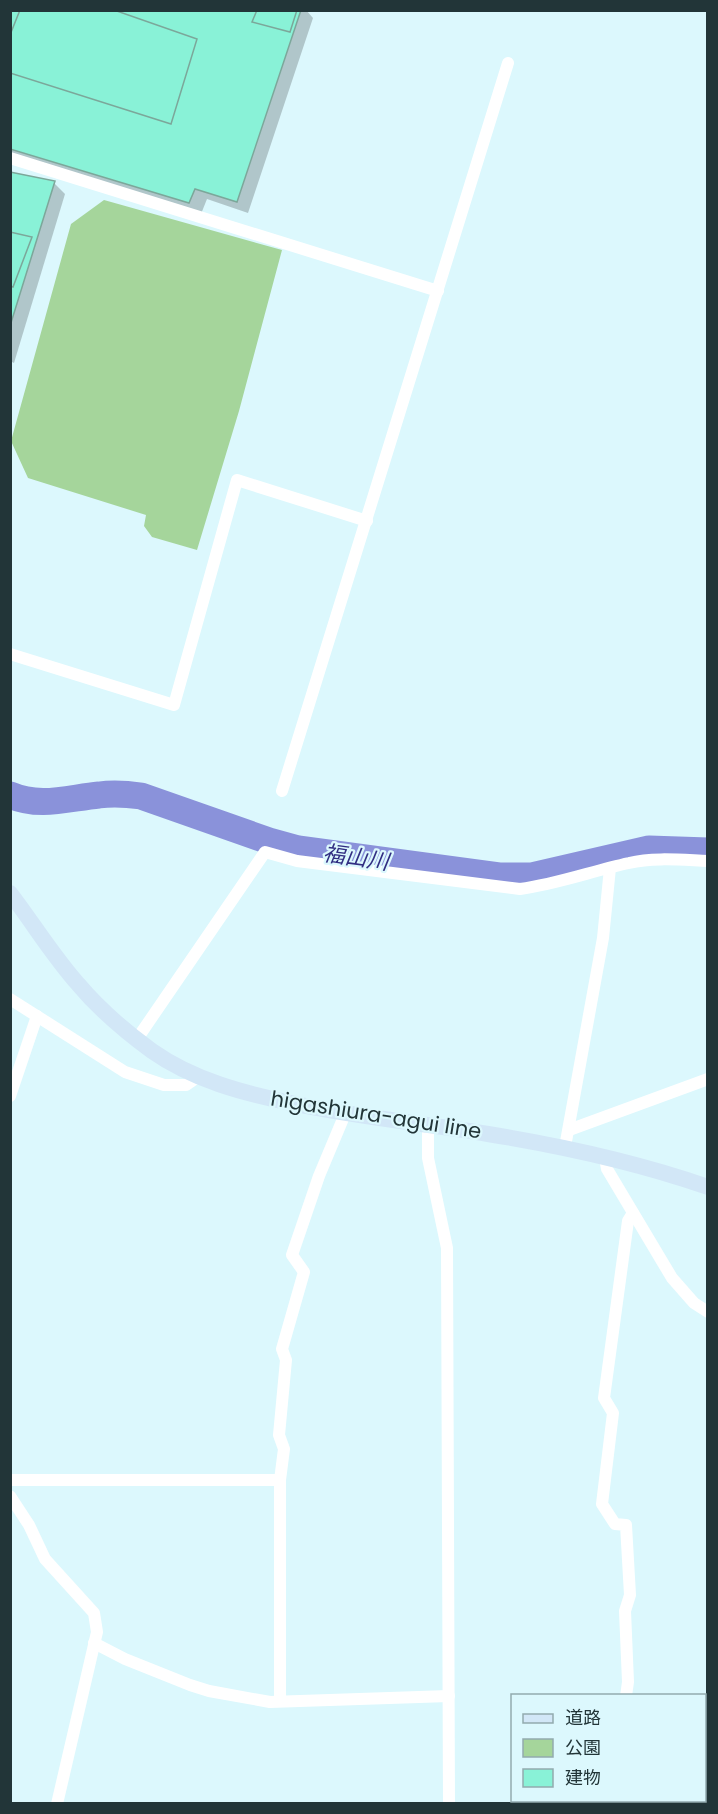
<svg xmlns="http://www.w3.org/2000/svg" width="718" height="1814" viewBox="0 0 718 1814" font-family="Poppins,'Noto Sans JP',sans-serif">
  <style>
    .green { fill: #a5d59b }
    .shadow { fill: #0003 }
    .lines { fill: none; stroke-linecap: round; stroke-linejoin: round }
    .river { stroke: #8a92da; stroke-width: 27 }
    .building { fill: #89f2d7; stroke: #7ca79a; stroke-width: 1.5 }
    .street { stroke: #fff; stroke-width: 12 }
    .secondary { stroke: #d2e7f7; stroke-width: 16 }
    .labels { text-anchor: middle; stroke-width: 4.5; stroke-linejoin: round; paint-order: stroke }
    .street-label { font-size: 21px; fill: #223538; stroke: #dcf8fd }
    .water-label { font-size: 22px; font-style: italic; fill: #312e82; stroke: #dcf8fd }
  </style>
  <rect width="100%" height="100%" fill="#dcf8fd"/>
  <!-- green -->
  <path class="green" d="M104 200 282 250 239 411 197 550 152 537 144 526 146 515 28 478 11 441 71 224Z"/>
  <!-- shadow -->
  <g class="shadow">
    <path d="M10 10H306L313 18 248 213 207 199 201 214 10 156Z"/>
    <path d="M10 173 54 183 65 194 14 363 10 361Z"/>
  </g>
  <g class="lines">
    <!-- river -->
    <path class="river" d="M10 795C40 808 68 798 99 795 113 793 127 794 141 796L269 841 298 849 499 876H532L649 849 708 851"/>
  </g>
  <!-- building -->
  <g class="building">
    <path d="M10 10H301L237 202 195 189 189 203 10 149Z"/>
    <path d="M20 10H114L197 39 171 124 10 73V35Z"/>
    <path d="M257 10H297L290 32 252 22Z"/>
    <path d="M10 172 55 181 10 326Z"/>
    <path d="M10 232 32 237 13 287 10 286Z"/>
  </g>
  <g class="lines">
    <!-- street -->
    <g class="street">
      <path d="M10 158 438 291"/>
      <path d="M10 654 174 705 237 480 367 521"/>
      <path d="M282 791 508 63"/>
      <path d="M10 999 125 1072 164 1085H186L199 1076"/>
      <path d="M137 1039 265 852 297 861 520 889C557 884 592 871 629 863 654 857 682 860 708 861"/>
      <path d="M10 1096 37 1016"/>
      <path d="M428 1127V1158L447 1248 449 1804"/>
      <path d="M569 1130 708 1079"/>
      <path d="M565 1147 603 938 610 868"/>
      <path d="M605 1158 607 1169 672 1278 694 1303 708 1312"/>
      <path d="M10 1480H280"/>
      <path d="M10 1496 29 1525 45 1559 94 1613 97 1632 57 1804"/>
      <path d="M94 1643 125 1659 190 1685 209 1691 270 1702 449 1696"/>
      <path d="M626 1696 628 1682 625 1611 630 1595 626 1525 615 1524 602 1504 613 1413 604 1398 628 1221 633 1213"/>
      <path d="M280 1701V1480L284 1449 279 1435 286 1360 282 1349 304 1272 292 1255 319 1176 345 1114"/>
      <path d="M625 1800V1804"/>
    </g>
    <!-- secondary -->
    <path class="secondary" d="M10 893C33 923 53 956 78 984 99 1009 126 1032 152 1051 193 1080 243 1093 291 1103 356 1117 422 1123 488 1134 562 1146 636 1162 708 1187"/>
  </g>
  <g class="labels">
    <!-- street labels -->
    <g class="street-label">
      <text transform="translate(376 1115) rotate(9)" y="7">higashiura-agui line</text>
    </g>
    <!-- water labels -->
    <g class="water-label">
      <text transform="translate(356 857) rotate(8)" y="8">福山川</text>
    </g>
  </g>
  <!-- border -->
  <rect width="718" height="1814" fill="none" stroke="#223538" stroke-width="24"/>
  <!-- legend -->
  <rect x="511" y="1694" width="195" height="108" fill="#dcf8fd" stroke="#92aaae" stroke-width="1.5"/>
  <rect x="523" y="1714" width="30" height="9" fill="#d2e7f7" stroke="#92aaae" stroke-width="1.5"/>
  <text x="565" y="1724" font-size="18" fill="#223538">道路</text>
  <rect x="523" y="1739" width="30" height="18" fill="#a5d59b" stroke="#92aaae" stroke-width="1.5"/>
  <text x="565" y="1754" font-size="18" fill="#223538">公園</text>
  <rect x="523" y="1769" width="30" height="18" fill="#89f2d7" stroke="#92aaae" stroke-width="1.5"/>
  <text x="565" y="1784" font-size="18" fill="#223538">建物</text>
</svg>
